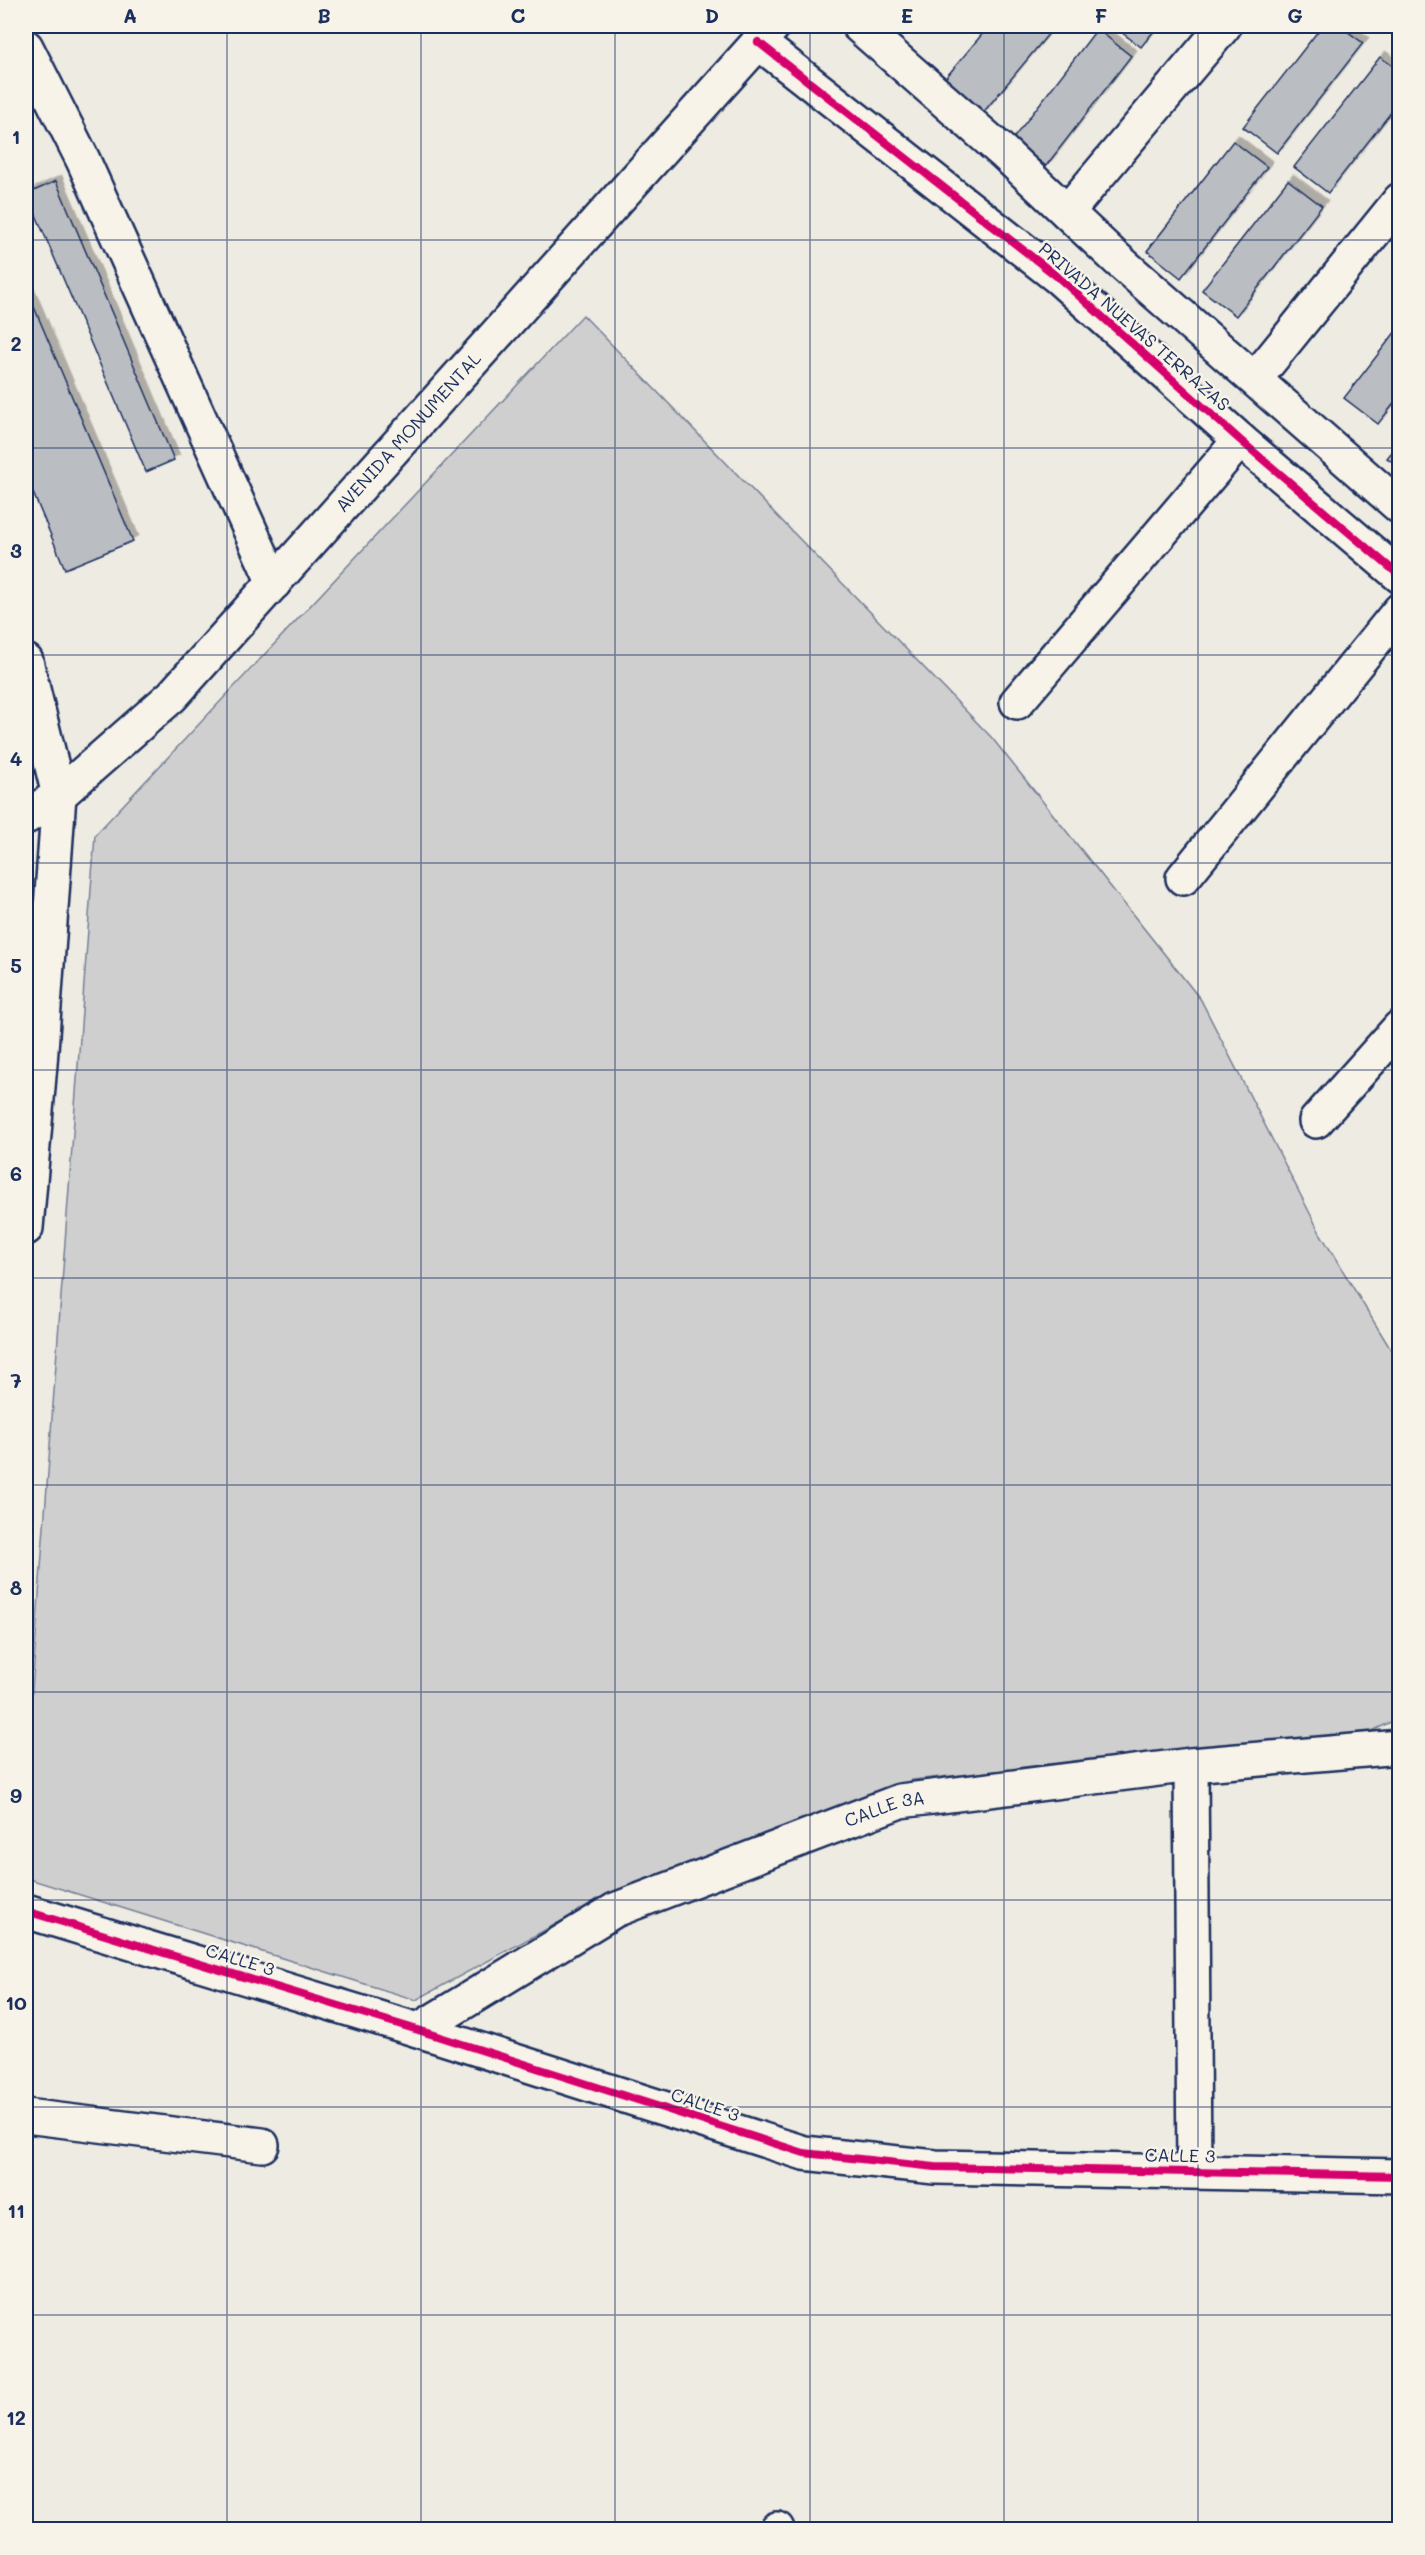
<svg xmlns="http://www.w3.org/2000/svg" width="1425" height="2555" viewBox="0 0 1425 2555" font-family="Mali,sans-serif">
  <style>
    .green { fill: #cfcfcf; stroke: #757f96; stroke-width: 1.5 }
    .building { fill: #babdc2; stroke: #1b2f5e; stroke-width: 1.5; filter: url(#shadow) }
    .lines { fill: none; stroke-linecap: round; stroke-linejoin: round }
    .minor-casing { stroke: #1b2f5e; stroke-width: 38 }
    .major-casing { stroke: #1b2f5e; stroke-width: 38 }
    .minor { stroke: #f7f3e8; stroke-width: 33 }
    .major { stroke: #f7f3e8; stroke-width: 33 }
    .cycleway-casing { stroke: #f7f3e8; stroke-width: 11 }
    .cycleway { stroke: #d6006c; stroke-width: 8 }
    .grid { fill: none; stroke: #1b2f5e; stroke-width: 1.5; stroke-opacity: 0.55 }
    .labels { text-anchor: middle; stroke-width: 5; stroke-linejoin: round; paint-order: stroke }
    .street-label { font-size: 18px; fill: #1b2f5e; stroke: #f7f3e8 }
    .neatline { fill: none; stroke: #1b2f5e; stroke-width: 2 }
    .grid-label { font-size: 20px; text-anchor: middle; font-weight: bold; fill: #1b2f5e }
  </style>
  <defs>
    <filter id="shadow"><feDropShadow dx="5.5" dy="-5.5" stdDeviation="0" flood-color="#0004"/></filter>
  </defs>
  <rect width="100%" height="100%" fill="#eeebe2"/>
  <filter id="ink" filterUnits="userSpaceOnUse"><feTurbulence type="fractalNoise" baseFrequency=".0167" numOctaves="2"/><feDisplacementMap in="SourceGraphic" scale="12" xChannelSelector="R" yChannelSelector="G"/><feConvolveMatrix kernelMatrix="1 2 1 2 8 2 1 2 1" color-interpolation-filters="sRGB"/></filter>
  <g filter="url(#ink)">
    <!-- green -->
    <path class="green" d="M583 315 992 738 1201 1000 1320 1233 1399 1363V1718L1368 1733 912 1780 624 1887 416 2000 26 1878V1771L95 835Z"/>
    <!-- building -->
    <g class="building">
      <path d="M989 26H1055L982 114 943 81Z"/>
      <path d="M1113 26H1158L1141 47Z"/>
      <path d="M1322 26H1340L1363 43 1277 153 1243 127Z"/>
      <path d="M1097 29 1131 56 1046 166 1012 140Z"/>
      <path d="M1380 57 1400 71V101L1328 193 1294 167Z"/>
      <path d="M1233 141 1267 167 1181 278 1147 251Z"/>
      <path d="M1288 180 1322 206 1236 316 1202 290Z"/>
      <path d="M56 181 174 460 146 472 27 194Z"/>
      <path d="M26 288 133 541 65 569 26 476Z"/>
      <path d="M1400 326V396L1378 424 1344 398Z"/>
      <path d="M1400 442V467L1387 458Z"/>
    </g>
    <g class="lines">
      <!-- minor casing -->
      <g class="minor-casing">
        <g id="minor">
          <path d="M859 26 1003 152 1117 259 1400 507"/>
          <path d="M758 42 1059 278 1240 440 1400 576"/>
          <path d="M26 47 83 160 274 583"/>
          <path d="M1067 212 1224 26"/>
          <path d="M1255 379 1400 200"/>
          <path d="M1017 702 1240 440"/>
          <path d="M1183 878 1400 610"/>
          <path d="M1316 1121 1400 1027"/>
          <path d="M1191 1765 1194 2171"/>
          <path d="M26 1911 418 2030 804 2153 935 2167 1400 2176"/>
          <path id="s1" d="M418 2030 615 1910 900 1801 1191 1765 1400 1747"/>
          <path d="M26 2116 262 2145"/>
          <path d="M777 2530V2529"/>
        </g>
      </g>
      <!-- major casing -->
      <g class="major-casing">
        <g id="major">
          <path d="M26 661 59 795 40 1064 26 1228"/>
          <path id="s2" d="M26 817 59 795 172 696 773 26"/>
        </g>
      </g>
      <!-- minor -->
      <use href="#minor" class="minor"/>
      <!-- major -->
      <use href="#major" class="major"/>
      <!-- cycleway casing -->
      <g class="cycleway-casing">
        <g id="cycleway">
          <path d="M758 42 1059 278 1240 440 1400 576"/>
          <path d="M26 1911 418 2030 804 2153 935 2167 1400 2176"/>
        </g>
      </g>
      <!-- cycleway -->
      <use href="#cycleway" class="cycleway"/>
    </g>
  </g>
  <!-- grid -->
  <path class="grid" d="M227 26V2530M421 26V2530M615 26V2530M810 26V2530M1004 26V2530M1198 26V2530M26 240H1400M26 448H1400M26 655H1400M26 863H1400M26 1070H1400M26 1278H1400M26 1485H1400M26 1692H1400M26 1900H1400M26 2107H1400M26 2315H1400"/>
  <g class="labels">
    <!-- street labels -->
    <g class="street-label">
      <text transform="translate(1134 327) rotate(41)" y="6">PRIVADA NUEVAS TERRAZAS</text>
      <text dy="6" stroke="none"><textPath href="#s2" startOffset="544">AVENIDA MONUMENTAL</textPath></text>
      <text dy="6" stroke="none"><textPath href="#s1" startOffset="519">CALLE 3A</textPath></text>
      <text transform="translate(240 1960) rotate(17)" y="6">CALLE 3</text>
      <text transform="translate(705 2105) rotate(18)" y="6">CALLE 3</text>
      <text transform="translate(1180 2156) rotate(1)" y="6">CALLE 3</text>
    </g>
  </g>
  <!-- margin -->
  <rect width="1425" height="2555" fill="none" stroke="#f7f3e8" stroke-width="66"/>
  <rect x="33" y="33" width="1359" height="2489" class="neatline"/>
  <g class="grid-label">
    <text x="130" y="23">A</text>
    <text x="324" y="23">B</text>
    <text x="518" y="23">C</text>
    <text x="712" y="23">D</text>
    <text x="907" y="23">E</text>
    <text x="1101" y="23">F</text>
    <text x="1295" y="23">G</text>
    <text x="16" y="144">1</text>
    <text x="16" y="351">2</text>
    <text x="16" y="558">3</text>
    <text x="16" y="766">4</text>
    <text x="16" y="973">5</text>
    <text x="16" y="1181">6</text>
    <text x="16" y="1388">7</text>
    <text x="16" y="1595">8</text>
    <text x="16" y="1803">9</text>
    <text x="16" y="2010">10</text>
    <text x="16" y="2218">11</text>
    <text x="16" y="2425">12</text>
  </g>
</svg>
